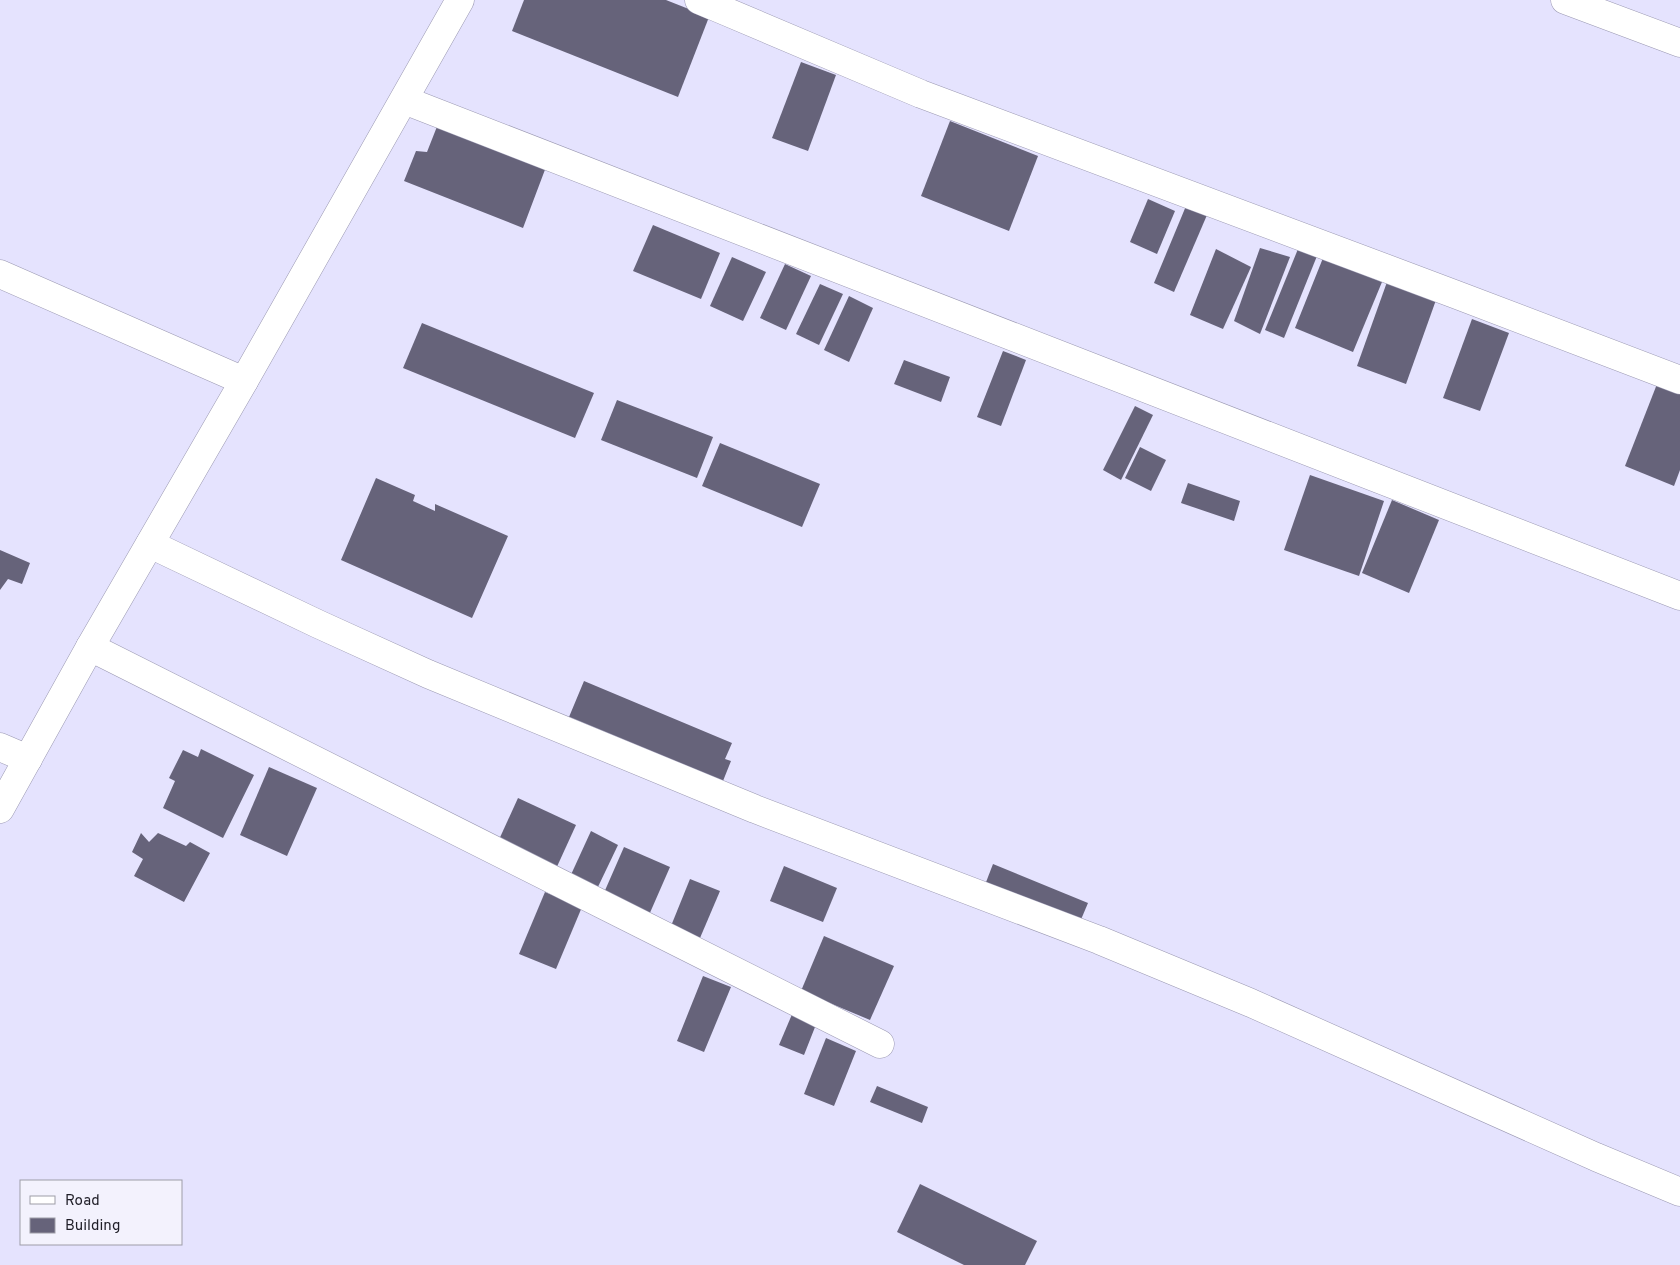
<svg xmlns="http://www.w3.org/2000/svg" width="1680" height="1265" viewBox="0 0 1680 1265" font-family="Overpass,sans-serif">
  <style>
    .building { fill: #66637a }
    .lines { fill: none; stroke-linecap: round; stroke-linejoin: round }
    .minor-casing { stroke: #9b99b2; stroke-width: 29 }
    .secondary-casing { stroke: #9b99b2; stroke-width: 29 }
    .minor { stroke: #fff; stroke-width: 28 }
    .secondary { stroke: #fff; stroke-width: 28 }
  </style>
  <rect width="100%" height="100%" fill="#e5e3fe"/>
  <!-- building -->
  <g class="building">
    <path d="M524 0H666L709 17 678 97 512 31Z"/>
    <path d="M801 62 836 75 808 151 772 138Z"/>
    <path d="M950 121 1038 156 1009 231 921 196Z"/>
    <path d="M438 124 546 167 523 228 404 181 416 151 427 152Z"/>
    <path d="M1148 199 1175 211 1157 254 1130 242Z"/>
    <path d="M1186 206 1207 215 1174 292 1154 283Z"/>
    <path d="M653 225 720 253 701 299 633 271Z"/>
    <path d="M1260 248 1290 257 1260 334 1234 321Z"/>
    <path d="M1216 249 1251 267 1223 329 1190 315Z"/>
    <path d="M1298 249 1317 256 1284 338 1265 330Z"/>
    <path d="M732 257 766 272 743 321 710 306Z"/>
    <path d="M1323 258 1382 282 1353 352 1295 328Z"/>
    <path d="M785 264 811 276 786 330 760 318Z"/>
    <path d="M1387 282 1436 300 1406 384 1357 366Z"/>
    <path d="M820 284 843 294 819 345 796 334Z"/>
    <path d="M849 296 873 308 849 362 824 350Z"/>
    <path d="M1472 319 1509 333 1480 411 1443 398Z"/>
    <path d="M422 323 594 393 575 438 403 368Z"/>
    <path d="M1003 351 1026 360 1001 426 977 417Z"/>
    <path d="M904 360 950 377 941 402 894 384Z"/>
    <path d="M1657 384 1680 393V470L1674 486 1625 466Z"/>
    <path d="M617 400 713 437 697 478 601 440Z"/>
    <path d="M1135 406 1153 415 1121 480 1103 470Z"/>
    <path d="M720 443 820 484 802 527 702 486Z"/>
    <path d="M1140 447 1166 460 1151 491 1125 478Z"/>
    <path d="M1310 475 1384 501 1359 576 1284 550Z"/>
    <path d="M376 478 415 495 413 501 435 511V504L508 536 472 618 341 560Z"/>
    <path d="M1188 483 1240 501 1234 521 1181 503Z"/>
    <path d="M1392 500 1439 520 1409 593 1362 573Z"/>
    <path d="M0 550 30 563 22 584 8 579 0 590Z"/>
    <path d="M584 681 732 743 725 759 731 761 723 781 569 717Z"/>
    <path d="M201 749 254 775 223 838 163 808 175 781 169 778 183 750 198 757Z"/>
    <path d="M269 767 317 788 287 856 240 835Z"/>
    <path d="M518 798 576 825 555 871 497 844Z"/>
    <path d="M591 831 618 845 596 891 569 879Z"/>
    <path d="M141 833 149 842 158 833 186 846 190 842 210 853 184 902 134 876 143 859 132 852Z"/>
    <path d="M624 847 670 867 649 915 603 895Z"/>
    <path d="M993 864 1088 903 1077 929 983 890Z"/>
    <path d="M784 866 837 888 823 922 770 901Z"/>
    <path d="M690 879 720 891 700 938 671 926Z"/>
    <path d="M545 892 582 907 556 969 519 954Z"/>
    <path d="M824 936 894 966 870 1020 801 991Z"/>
    <path d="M703 976 731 987 704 1052 677 1041Z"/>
    <path d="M793 1012 817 1022 804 1055 779 1045Z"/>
    <path d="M826 1038 856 1051 834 1106 804 1094Z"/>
    <path d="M877 1086 928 1107 922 1123 870 1102Z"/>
    <path d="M920 1184 1037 1241 1025 1265H964L897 1232Z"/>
  </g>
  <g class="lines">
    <!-- minor casing -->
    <g class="minor-casing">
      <g id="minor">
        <path d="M699 0 921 94 1457 295 1680 380"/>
        <path d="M1565 0 1680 43"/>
        <path d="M404 100 1680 596"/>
        <path d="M0 274 244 381"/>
        <path d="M150 544 318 624 428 674 755 809 1099 940 1251 1003 1596 1157 1680 1192"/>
        <path d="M90 647 880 1044"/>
        <path d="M0 747 28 759"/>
      </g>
    </g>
    <!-- secondary casing -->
    <g class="secondary-casing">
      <path id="secondary" d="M0 809 90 647 244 381 460 0"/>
    </g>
    <!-- minor -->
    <use href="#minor" class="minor"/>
    <!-- secondary -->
    <use href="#secondary" class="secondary"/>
  </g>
  <!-- legend -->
  <rect x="20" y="1180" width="162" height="65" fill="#f3f2fd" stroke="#9e9da7"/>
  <rect x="30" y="1196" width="25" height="8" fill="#ffffff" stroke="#9e9da7"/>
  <text x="65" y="1205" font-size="15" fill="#1f1e27">Road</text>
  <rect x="30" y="1218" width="25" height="15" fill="#66637a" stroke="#9e9da7"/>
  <text x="65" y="1230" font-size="15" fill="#1f1e27">Building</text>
</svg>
